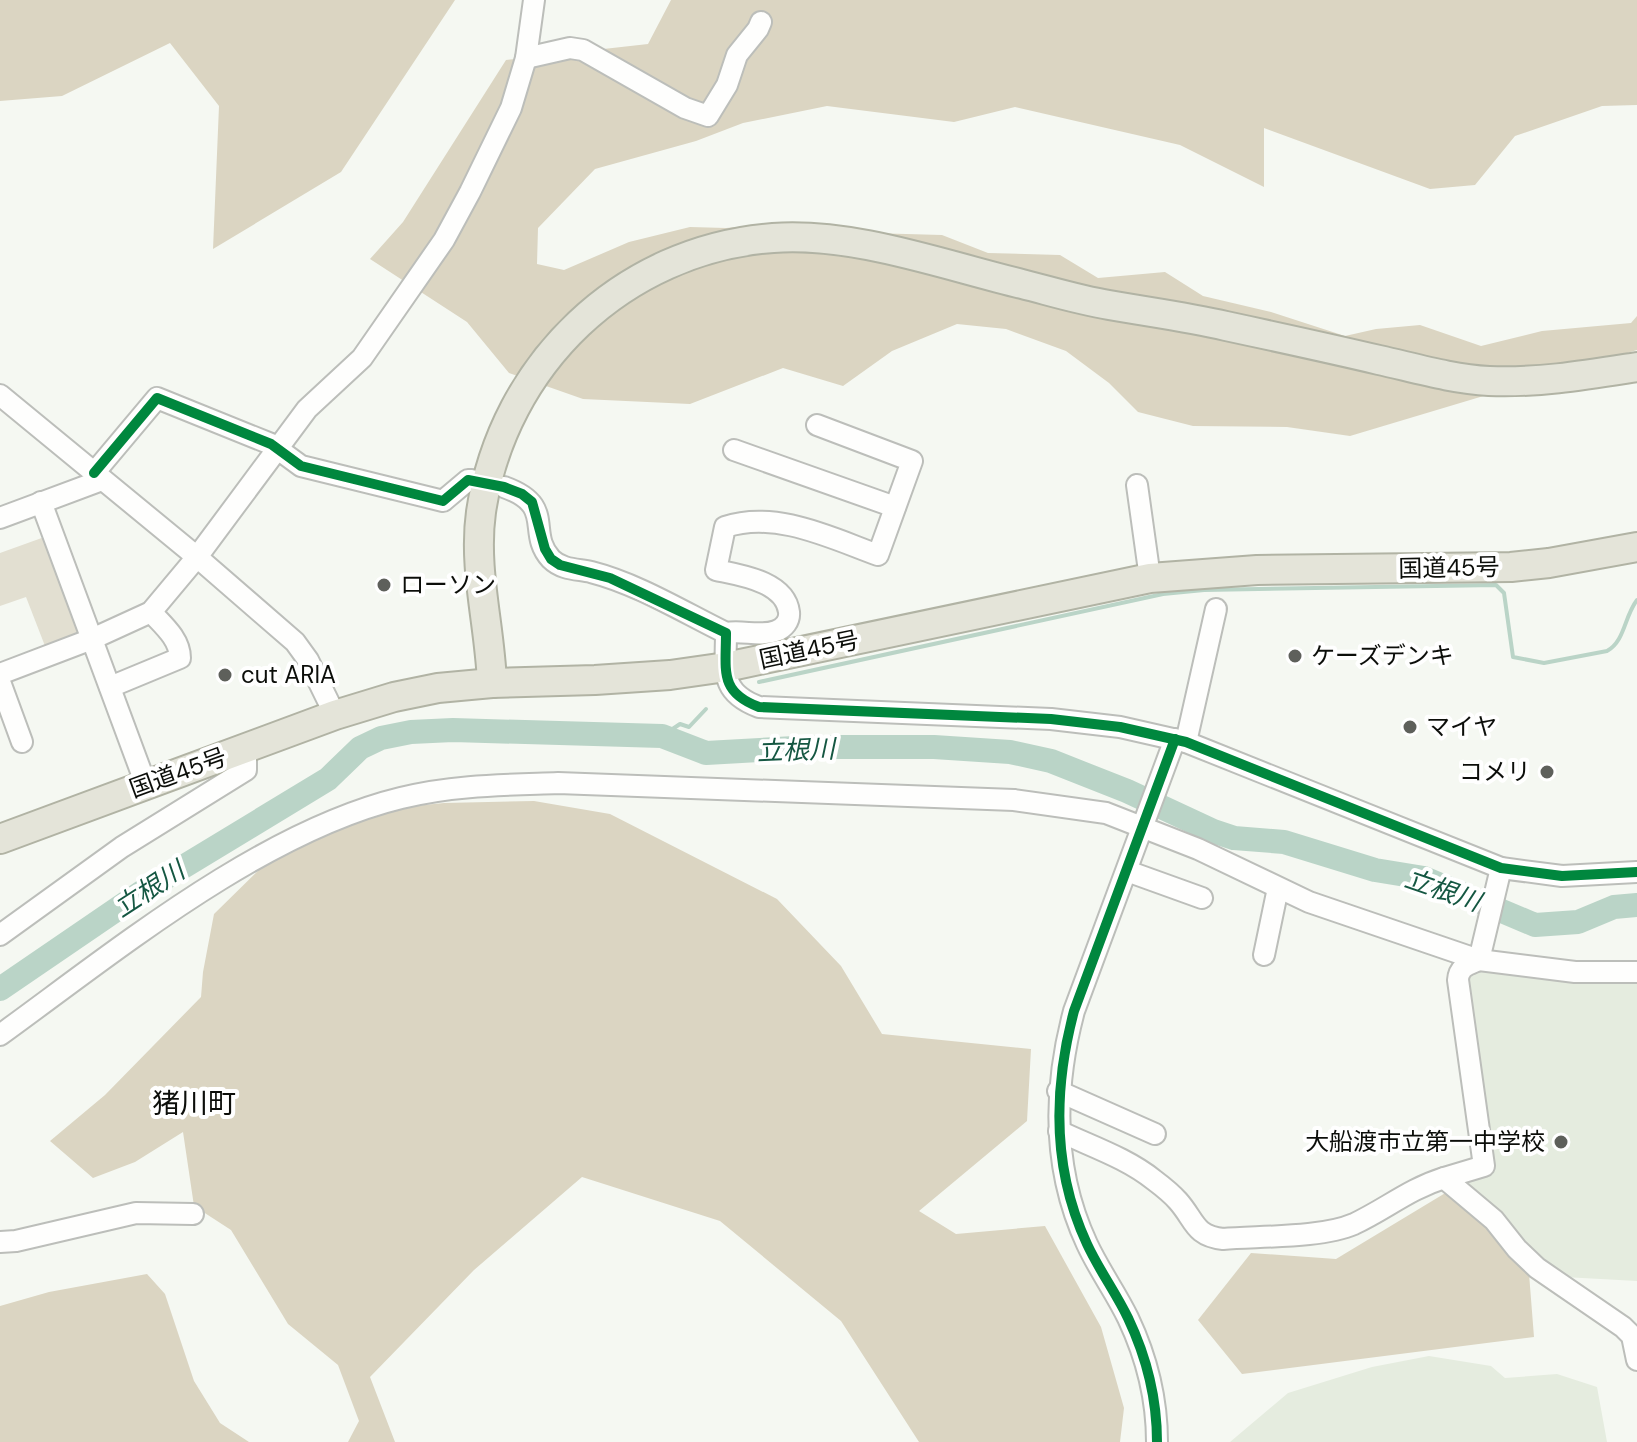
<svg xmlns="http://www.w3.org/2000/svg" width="1637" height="1442" viewBox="0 0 1637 1442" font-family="'DM Sans','Noto Sans JP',sans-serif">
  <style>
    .built { fill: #e5ecdf }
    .green { fill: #e2dfd1 }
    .forest { fill: #dbd5c2 }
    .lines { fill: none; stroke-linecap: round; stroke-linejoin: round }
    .stream { stroke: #bad4c7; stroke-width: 4 }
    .river { stroke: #bad4c7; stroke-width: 24 }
    .minor-casing { stroke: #bcbeba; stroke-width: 24 }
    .highway-casing { stroke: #b1b3a4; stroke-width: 32 }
    .minor { stroke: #fefefd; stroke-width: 20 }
    .highway { stroke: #e4e4d9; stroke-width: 28 }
    .cycleway-casing { stroke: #fff; stroke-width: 15 }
    .cycleway { stroke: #00873e; stroke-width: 10 }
    .poi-dot { fill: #5e605b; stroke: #fff; stroke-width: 3 }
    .labels { text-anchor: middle; stroke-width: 8; stroke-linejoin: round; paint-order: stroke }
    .street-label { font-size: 24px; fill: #0c0e0a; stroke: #fff }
    .poi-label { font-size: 24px; fill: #0c0e0a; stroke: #fff; text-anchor: start }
    .water-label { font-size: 26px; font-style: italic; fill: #155742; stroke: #fff }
    .quarter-label { font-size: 28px; fill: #0c0e0a; stroke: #fff }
  </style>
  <rect width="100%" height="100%" fill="#f5f8f2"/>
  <!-- built -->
  <g class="built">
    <path d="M1467 969 1512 975 1637 976V1281L1564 1277 1450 1194 1464 1179 1490 1173 1463 983Z"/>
    <path d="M1429 1356 1491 1366 1505 1378 1557 1374 1597 1387 1607 1442H1230L1288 1393 1372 1367Z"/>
  </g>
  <!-- green -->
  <path class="green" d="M50 535 85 632 45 646 26 597 0 606V553Z"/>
  <!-- forest -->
  <g class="forest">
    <path d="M0 0H455L341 172 213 249 219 106 170 43 62 96 0 101Z"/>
    <path d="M671 0H1637V105L1602 106 1515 136 1475 185 1430 189 1264 128V187L1180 145 1015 107 954 122 827 106 743 123 696 141 595 169 538 228 537 264 564 270 629 242 690 227 726 228 793 222 870 233 942 235 988 253 1060 255 1098 278 1165 272 1203 296 1271 312 1345 336 1376 329 1420 325 1481 346 1542 331 1631 323 1637 316V350L1350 436 1287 427 1193 426 1138 412 1109 383 1066 351 1006 329 957 324 892 351 843 386 783 368 690 404 583 399 509 373 467 322 370 259 403 222 506 60 648 44Z"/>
    <path d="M534 801 610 814 777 899 841 966 882 1034 1031 1049 1027 1121 919 1211 956 1234 1045 1226 1101 1327 1124 1408 1120 1442H919L841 1321 720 1221 582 1177 474 1270 370 1377 395 1442H348L359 1421 338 1365 288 1324 231 1230 194 1206 183 1132 135 1162 93 1178 50 1141 105 1095 201 997 203 972 214 914 263 866 327 833 395 808 444 803Z"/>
    <path d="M1447 1192 1527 1248 1534 1337 1242 1374 1198 1320 1251 1253 1336 1259Z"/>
    <path d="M147 1274 165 1294 194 1381 220 1423 249 1442H0V1306L49 1292Z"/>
  </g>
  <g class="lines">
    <!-- stream -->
    <g class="stream">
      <path d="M759 682 1163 594 1204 590 1496 585 1504 593 1513 657 1544 663 1607 651C1625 641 1624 617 1637 600"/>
      <path d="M662 736 680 724 689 727 706 709"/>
    </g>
    <!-- river -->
    <path class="river" d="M0 989 145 890 328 779 360 748 381 738 411 732 453 730 662 736 706 753 813 747H934L1010 752 1051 761 1127 791 1213 831 1234 838 1284 842 1375 870 1424 878 1535 925 1578 922 1614 907 1637 905"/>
    <!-- minor casing -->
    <g class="minor-casing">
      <g id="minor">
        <path d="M526 58 570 48 583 50 685 108 708 116 727 85 737 55 758 29 761 22"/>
        <path d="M0 395 197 557 295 642 308 660 335 715"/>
        <path d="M734 450 895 507"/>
        <path d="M94 473 157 398 271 444 301 466 443 501 468 480H472"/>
        <path d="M1137 485 1150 578"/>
        <path d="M504 487C557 506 526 532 551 559 562 570 578 569 591 572 638 584 683 612 726 633 726 671 719 692 759 707L1051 719 1120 727 1186 742 1501 868 1562 876 1637 872"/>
        <path d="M41 502 146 785"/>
        <path d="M0 518 102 480"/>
        <path d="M726 633C743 630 760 637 776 631 784 628 790 621 789 612 785 581 739 575 716 570L725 527C776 510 831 538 878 555L912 461 817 425"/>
        <path d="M0 674 92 639 151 612 197 557 307 409 362 358 444 240 470 192 511 108 526 58 534 0"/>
        <path d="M0 682 22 742"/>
        <path d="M110 687 180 658C180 639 163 625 151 612"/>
        <path d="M1186 742 1216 609"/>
        <path d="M1127 871 1202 898"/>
        <path d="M0 935 122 847 246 770V747"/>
        <path d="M1264 955 1278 888"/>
        <path d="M1479 960C1468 965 1459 966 1458 980L1484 1166 1444 1178 1494 1220 1517 1249 1537 1268 1623 1327 1632 1336 1637 1360"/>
        <path d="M1479 960 1501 868"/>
        <path d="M0 1035C116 951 261 832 401 798 453 785 505 785 558 783L1014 800 1106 813 1198 849 1309 902 1479 960 1575 972H1637"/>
        <path d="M1058 1091 1155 1134"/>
        <path d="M1059 1131C1090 1146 1127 1158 1154 1180 1162 1186 1171 1193 1178 1201 1195 1220 1194 1236 1223 1239 1260 1236 1322 1238 1354 1224 1386 1209 1409 1189 1444 1178"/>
        <path d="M0 1242 16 1241 136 1213 193 1214"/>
        <path d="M1157 1442C1157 1398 1147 1358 1128 1318 1116 1293 1099 1270 1087 1244 1052 1169 1053 1090 1074 1011L1175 739"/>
      </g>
    </g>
    <!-- highway casing -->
    <g class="highway-casing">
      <g id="highway">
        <path d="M492 683C490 626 473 569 481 512 503 364 623 249 773 238 854 232 943 265 1022 284 1050 291 1079 300 1109 305 1148 312 1187 317 1226 326 1277 337 1328 348 1379 360 1415 368 1452 379 1489 381 1540 383 1586 375 1637 367"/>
        <path d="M0 839 335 715 394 697 438 688 492 683 595 680 670 675 726 667 1150 578 1257 570 1511 567 1549 563 1637 547"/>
      </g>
    </g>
    <!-- minor -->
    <use href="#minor" class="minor"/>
    <!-- highway -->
    <use href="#highway" class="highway"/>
    <!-- cycleway casing -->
    <g class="cycleway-casing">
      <g id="cycleway">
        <path d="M94 473 157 398 271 444 301 466 443 501 468 480 504 487 522 494 532 502 545 549 551 559 560 565 610 578 726 633C726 671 719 692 759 707L1051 719 1120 727 1186 742 1501 868 1562 876 1637 872"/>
        <path d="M1157 1442C1157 1398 1147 1358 1128 1318 1116 1293 1099 1270 1087 1244 1052 1169 1053 1090 1074 1011L1175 739"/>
      </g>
    </g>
    <!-- cycleway -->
    <use href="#cycleway" class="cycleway"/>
  </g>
  <!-- markers -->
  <g class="poi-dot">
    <circle cx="384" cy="585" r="8"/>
    <circle cx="1295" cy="656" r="8"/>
    <circle cx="225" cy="675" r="8"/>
    <circle cx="1410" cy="727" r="8"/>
    <circle cx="1547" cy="772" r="8"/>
    <circle cx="1561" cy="1142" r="8"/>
  </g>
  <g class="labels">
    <!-- street labels -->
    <g class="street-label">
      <text transform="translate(1449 568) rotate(-1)" y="8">国道45号</text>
      <text transform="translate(809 650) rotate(-12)" y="8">国道45号</text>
      <text transform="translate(178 773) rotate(-20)" y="8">国道45号</text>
    </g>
    <!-- poi labels -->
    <g class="poi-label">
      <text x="400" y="593">ローソン</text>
      <text x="1311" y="664">ケーズデンキ</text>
      <text x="241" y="683">cut ARIA</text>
      <text x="1426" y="735">マイヤ</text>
      <text x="1531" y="780" text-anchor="end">コメリ</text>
      <text x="1545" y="1150" text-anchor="end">大船渡市立第一中学校</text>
    </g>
    <!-- water labels -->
    <g class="water-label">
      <text transform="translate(796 750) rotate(-2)" y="9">立根川</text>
      <text transform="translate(149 889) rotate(-33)" y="9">立根川</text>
      <text transform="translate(1443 890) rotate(19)" y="9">立根川</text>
    </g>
    <!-- quarter labels -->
    <g class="quarter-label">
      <text x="194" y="1113">猪川町</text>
    </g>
  </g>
</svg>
